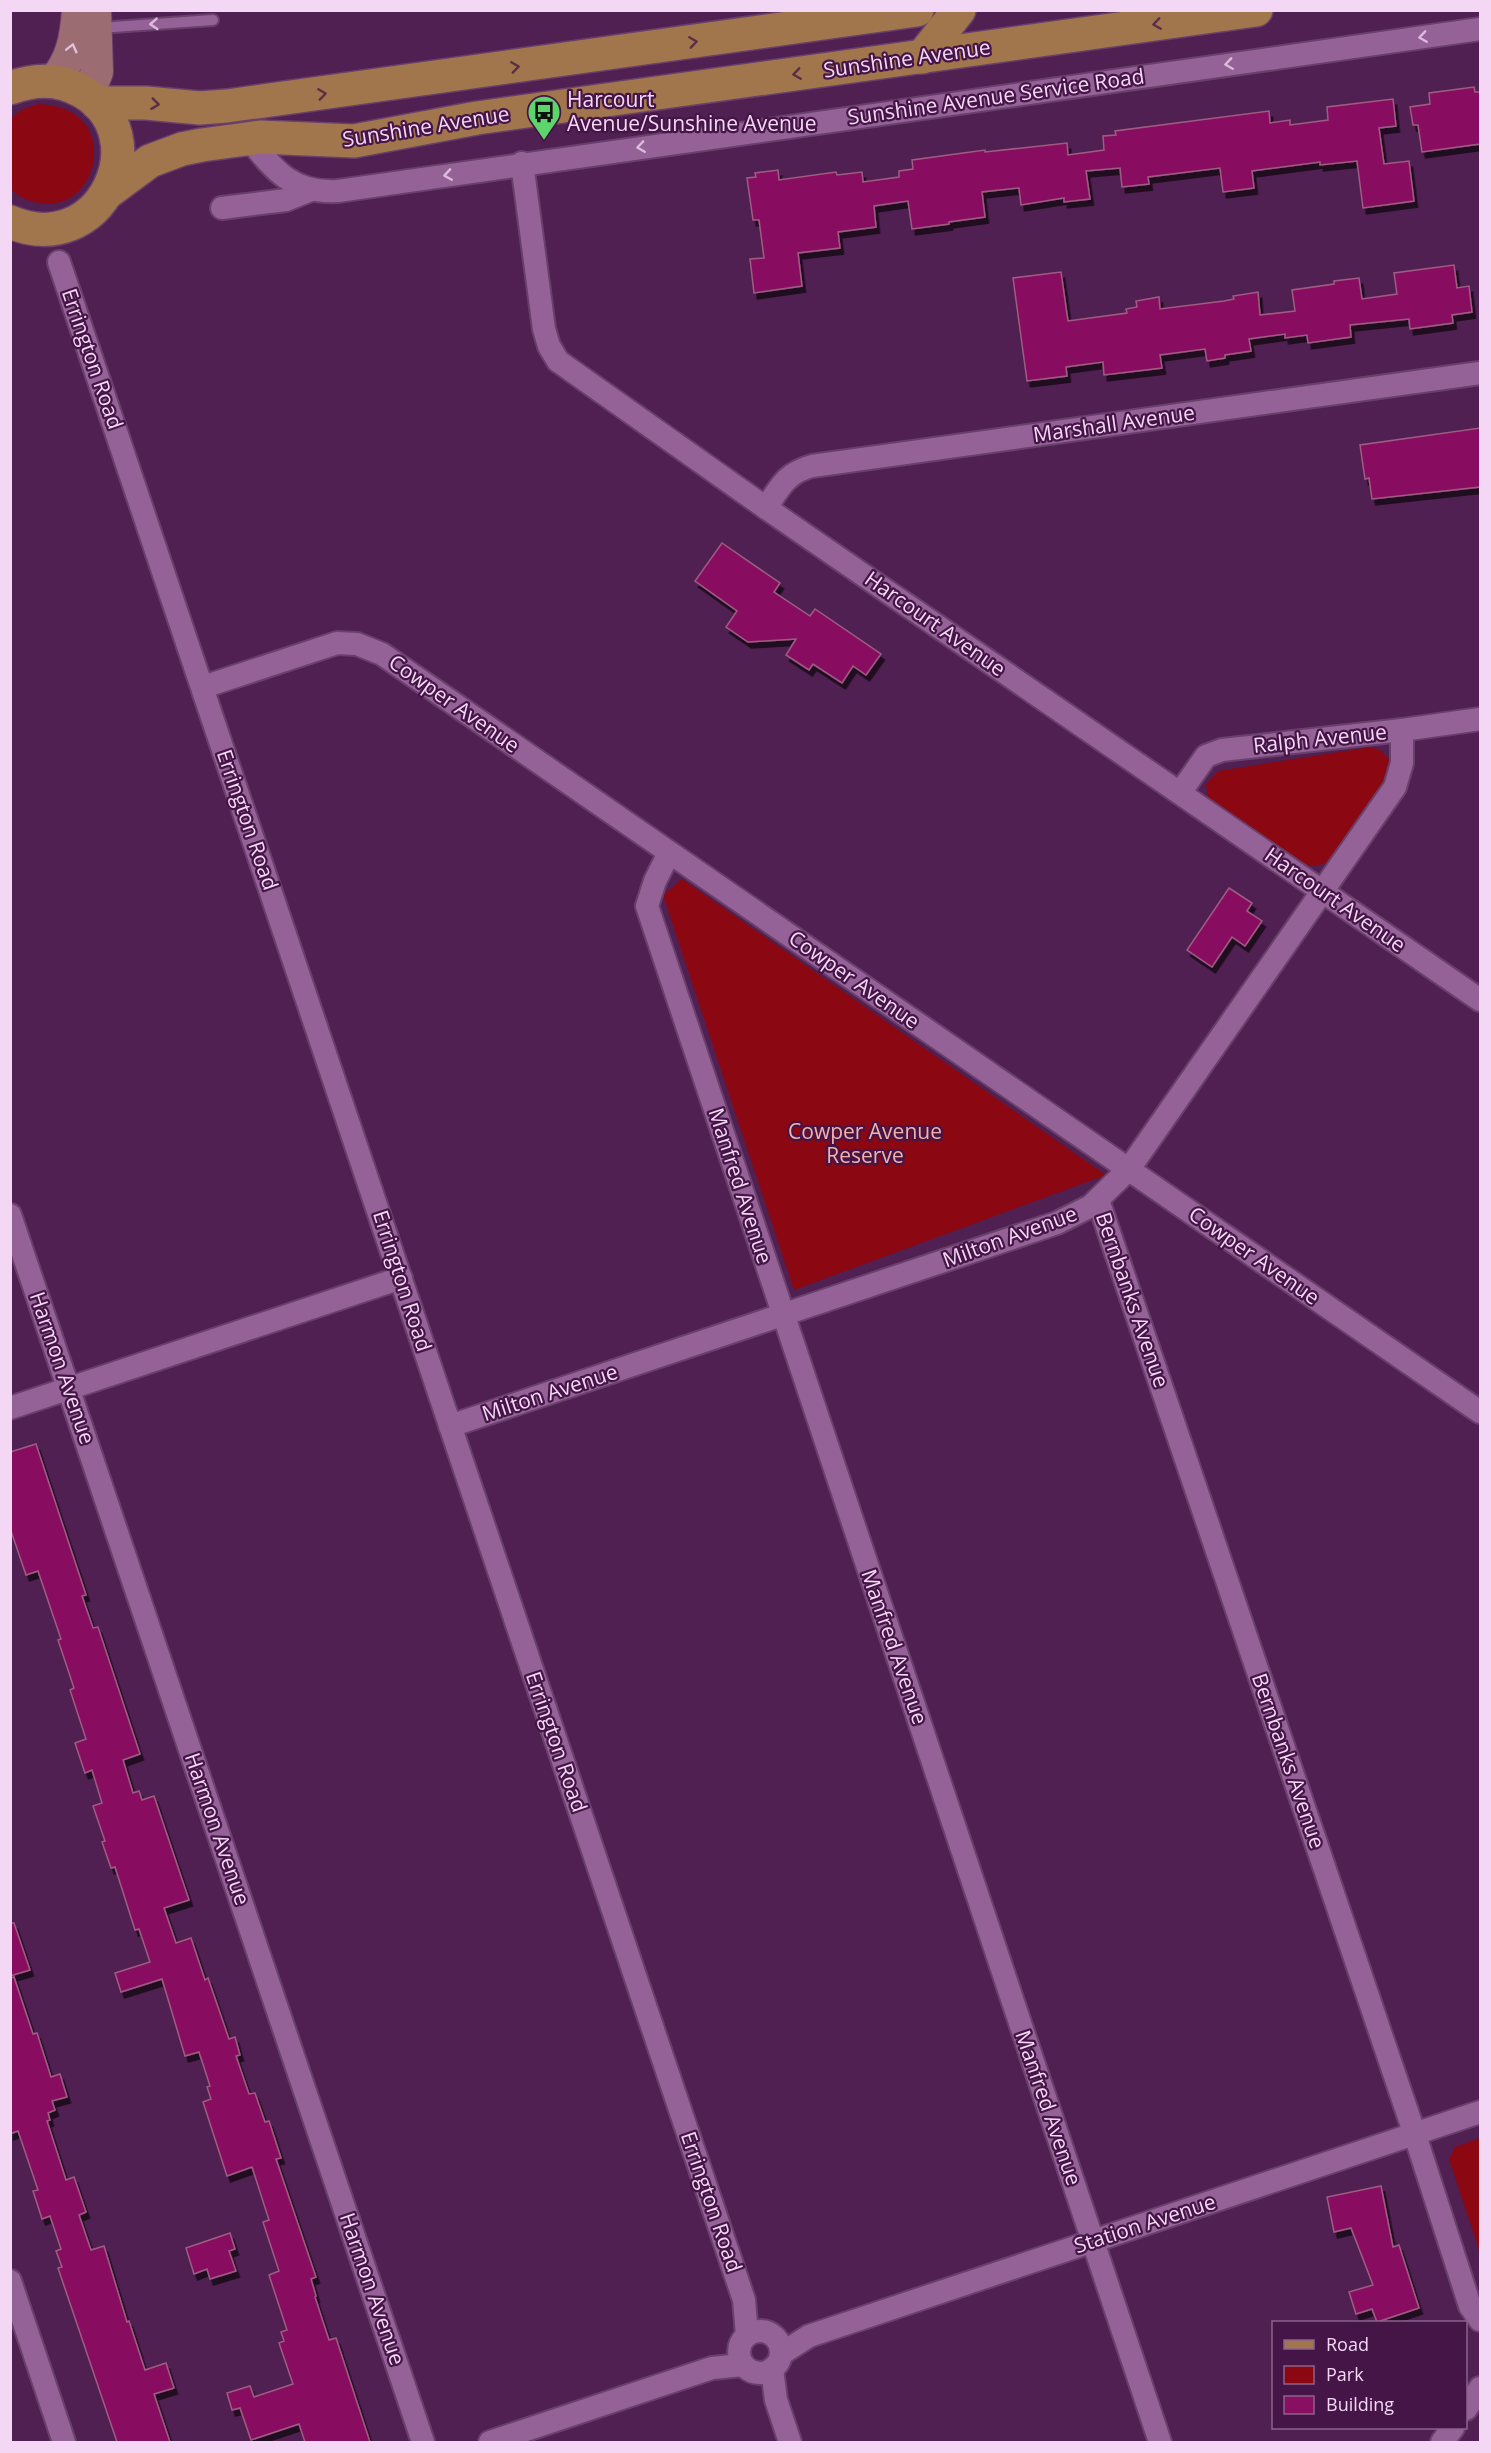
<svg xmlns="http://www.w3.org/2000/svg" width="1491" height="2453" viewBox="0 0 1491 2453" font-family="'Open Sans',sans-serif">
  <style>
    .green { fill: #8b0813 }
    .building { fill: #880f61; stroke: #9f5c82; stroke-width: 1.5; filter: url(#shadow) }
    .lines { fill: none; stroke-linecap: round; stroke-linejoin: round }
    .lane-casing { stroke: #693f6b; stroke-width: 14 }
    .street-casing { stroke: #693f6b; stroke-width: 26 }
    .secondary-casing { stroke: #693f6b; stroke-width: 34 }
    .primary-casing { stroke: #693f6b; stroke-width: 36 }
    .lane { stroke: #956297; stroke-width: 10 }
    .street { stroke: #956297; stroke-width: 22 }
    .secondary { stroke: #9b6c72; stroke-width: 32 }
    .primary { stroke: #a2764c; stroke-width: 33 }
    .oneway { stroke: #dcbadd }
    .oneway2 { stroke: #5c2d48 }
    .oneway3 { stroke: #e2c2da }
    .labels { text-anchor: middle; stroke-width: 4.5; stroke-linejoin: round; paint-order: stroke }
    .street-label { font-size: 21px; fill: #f4d7f4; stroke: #441546 }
    .poi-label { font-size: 21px; fill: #f4d7f4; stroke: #441546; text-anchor: start }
    .park-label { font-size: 21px; fill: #f4b1aa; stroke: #441546 }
  </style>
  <defs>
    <filter id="shadow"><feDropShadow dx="3.5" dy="6" stdDeviation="0" flood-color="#0009"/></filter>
  </defs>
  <rect width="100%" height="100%" fill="#4f2051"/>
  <!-- green -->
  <g class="green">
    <path d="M38 104C125 106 100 215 39 203 28 201 18 197 11 189V118L23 109Z"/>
    <path d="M1371 747 1380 750 1390 760 1386 778 1328 862 1317 866 1300 864 1208 798 1206 784 1218 771Z"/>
    <path d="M682 879 1106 1175 794 1290 663 895Z"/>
    <path d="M1480 2138V2253L1449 2159 1455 2147Z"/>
  </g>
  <!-- building -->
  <g class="building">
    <path d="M1474 87 1475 92H1480V144L1422 152 1418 125H1413L1410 107 1430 104 1429 93Z"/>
    <path d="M1393 99 1396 126 1379 128 1384 164 1409 161 1414 201 1363 208 1357 161 1320 165V162L1252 171 1254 188 1223 192 1220 168 1148 177 1149 184 1122 187 1120 168 1086 171 1090 199 1064 202V198L1021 205 1019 188 982 192 985 217 949 222V224L912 229 908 201 874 206 876 227 838 232 840 248 798 253 802 286 754 293 750 259 764 258 759 220H753L747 178 756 177 755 173 778 170 779 180 836 172 837 175 862 172 863 182 899 177V171L913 169 912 160 985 150V152L1067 143 1068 155 1104 150 1103 136 1116 135 1115 131 1269 111 1270 123 1290 120V125L1328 120 1327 107Z"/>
    <path d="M1454 265 1457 288 1469 286 1472 312 1452 315 1453 323 1410 329 1409 319 1350 325 1351 337 1308 343 1307 335 1285 338V334L1249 339 1251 351 1225 355V358L1207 361 1205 349 1160 355 1162 368 1104 375 1103 362 1066 367 1067 376 1027 381 1013 278 1061 272 1068 321 1127 313 1126 309 1137 307 1136 301 1159 297 1160 309 1224 301 1234 299 1233 296 1258 292 1260 315 1295 311 1292 290 1334 284V281L1359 278 1362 299 1397 294 1394 273Z"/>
    <path d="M1480 428V487L1372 499 1369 478 1365 479 1360 445Z"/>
    <path d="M722 543 780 583 774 592 810 616 815 609 881 654 866 675 853 666 842 683 813 664 809 670 786 655 796 639 748 642 726 627 737 611 695 581Z"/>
    <path d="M1229 888 1252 903 1247 911 1262 921 1245 946 1232 937 1212 967 1187 950Z"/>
    <path d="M36 1444 86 1595 82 1596 93 1628 98 1627 140 1754 123 1760 133 1793 139 1791 142 1800 154 1796 189 1900 164 1908 176 1943 191 1938 205 1980 208 1978 229 2039 235 2037 240 2055 236 2056 249 2094 255 2093 265 2122 269 2121 281 2158 276 2159 316 2277 311 2279 316 2296 315 2297 329 2340 336 2338 370 2442H305L299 2424 251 2440 240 2408 232 2410 227 2393 250 2386 254 2397 293 2384 279 2343 284 2341 281 2332 287 2330 269 2275 279 2271 263 2222 269 2220 252 2167 227 2176 203 2102 211 2099 207 2087 210 2086 199 2052 185 2056 162 1979 121 1992 115 1973 150 1962 139 1929 135 1930 115 1867 111 1868 102 1842 105 1841 93 1806 102 1803 92 1770 85 1773 75 1743 86 1739 70 1690 74 1688 58 1640 61 1639 38 1571 26 1575 10 1528V1452Z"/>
    <path d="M10 1923H14L30 1970 10 1976Z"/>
    <path d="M14 1977 33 2034 37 2033 51 2077 60 2074 67 2097 52 2101 55 2110 48 2113 50 2120 47 2121 66 2180 74 2177 86 2212 79 2215 91 2250 104 2246 127 2322 129 2321 145 2370 166 2363 174 2388 154 2394 170 2442H117L58 2268 62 2267 56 2251 61 2249 50 2216 42 2219 33 2191 38 2190 18 2131 10 2134V1978Z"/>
    <path d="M1381 2186 1393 2247 1399 2245 1419 2308 1377 2322 1372 2309 1356 2314 1349 2292 1373 2285 1351 2228 1334 2232 1327 2197Z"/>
    <path d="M230 2233 235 2249 229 2251 236 2271 210 2279 207 2269 194 2274 186 2248Z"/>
  </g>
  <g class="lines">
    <!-- lane casing -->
    <g class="lane-casing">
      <path id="lane" d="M99 28 213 20"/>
    </g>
    <!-- street casing -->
    <g class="street-casing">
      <g id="street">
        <path d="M248 137C273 170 293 194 338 191L1480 29"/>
        <path d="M522 163 544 329 549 346 558 361 766 508 1480 1000"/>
        <path d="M222 208 286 200 311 190"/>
        <path d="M59 262 744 2300 747 2335"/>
        <path d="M766 508C780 487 786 473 812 466L1480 373"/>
        <path d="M203 687 337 643 357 644 382 654 1480 1412"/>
        <path d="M1180 793 1206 756 1222 750 1402 730 1480 719"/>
        <path d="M669 853 655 881 647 906 1160 2442"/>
        <path d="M1098 1200 1415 2135 1470 2306 1480 2320"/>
        <path d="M10 1215 423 2442"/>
        <path d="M10 1408 401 1278"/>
        <path d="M450 1426 1057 1223 1091 1206 1129 1169 1395 787 1402 763V730"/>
        <path d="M10 2281 64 2442"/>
        <circle cx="760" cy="2352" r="21"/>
        <path d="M781 2354 809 2336 1480 2112"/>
        <path d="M772 2369 776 2400 790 2442"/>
        <path d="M1466 2409 1480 2388"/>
        <path d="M490 2442 712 2368 743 2365"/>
        <path d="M1442 2442 1453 2428"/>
      </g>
    </g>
    <!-- secondary casing -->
    <g class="secondary-casing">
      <g id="secondary">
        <path d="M54 81C72 60 76 38 78 10"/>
        <path d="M88 95 97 72 95 10"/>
      </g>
    </g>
    <!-- primary casing -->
    <g class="primary-casing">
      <g id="primary">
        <path d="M922 57 959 10"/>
        <path d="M10 88C35 79 57 78 81 91 159 134 102 261 10 222"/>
        <path d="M97 103H146L200 108 227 106 917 10"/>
        <path d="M108 192 150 161 182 149 202 145 260 137 354 141 477 118 1256 10"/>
      </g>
    </g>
    <!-- lane -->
    <use href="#lane" class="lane"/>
    <!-- street -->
    <use href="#street" class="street"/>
    <!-- secondary -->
    <use href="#secondary" class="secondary"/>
    <!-- primary -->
    <use href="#primary" class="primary"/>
  </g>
  <!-- one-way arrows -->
  <defs><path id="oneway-chevron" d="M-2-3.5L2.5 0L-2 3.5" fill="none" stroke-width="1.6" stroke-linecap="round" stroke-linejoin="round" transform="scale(1.5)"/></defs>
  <g class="oneway">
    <use href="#oneway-chevron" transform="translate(154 24) rotate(176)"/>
    <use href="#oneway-chevron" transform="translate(1423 37) rotate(172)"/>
    <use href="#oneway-chevron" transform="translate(1229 64) rotate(172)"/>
    <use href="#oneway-chevron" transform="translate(641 147) rotate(172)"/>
    <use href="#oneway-chevron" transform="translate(448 175) rotate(171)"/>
  </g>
  <g class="oneway2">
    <use href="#oneway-chevron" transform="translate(1157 24) rotate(172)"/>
    <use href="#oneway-chevron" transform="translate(693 42) rotate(-8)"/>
    <use href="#oneway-chevron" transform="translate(515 67) rotate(-8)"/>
    <use href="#oneway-chevron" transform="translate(797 74) rotate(172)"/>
    <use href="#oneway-chevron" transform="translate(322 94) rotate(-8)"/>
    <use href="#oneway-chevron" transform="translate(155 104) rotate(7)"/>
  </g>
  <use class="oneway3" href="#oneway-chevron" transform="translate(72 48) rotate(-76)"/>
  <!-- icons -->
  <defs>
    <g id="bus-pin" transform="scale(1.725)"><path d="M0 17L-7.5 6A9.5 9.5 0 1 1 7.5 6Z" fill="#5ed56c" stroke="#441546"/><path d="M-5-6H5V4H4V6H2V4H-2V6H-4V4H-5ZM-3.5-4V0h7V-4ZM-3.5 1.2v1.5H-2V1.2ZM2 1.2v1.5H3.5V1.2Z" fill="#111"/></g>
  </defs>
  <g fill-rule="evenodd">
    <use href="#bus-pin" x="544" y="112"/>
  </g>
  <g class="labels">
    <!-- street labels -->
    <g class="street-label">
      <text transform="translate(907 59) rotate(-8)" y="7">Sunshine Avenue</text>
      <text transform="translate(996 97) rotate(-8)" y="7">Sunshine Avenue Service Road</text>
      <text transform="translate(426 127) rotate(-9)" y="7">Sunshine Avenue</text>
      <text transform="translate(92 359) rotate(71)" y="7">Errington Road</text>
      <text transform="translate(1114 424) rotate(-8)" y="7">Marshall Avenue</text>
      <text transform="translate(935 624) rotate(35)" y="7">Harcourt Avenue</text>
      <text transform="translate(454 704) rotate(35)" y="7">Cowper Avenue</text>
      <text transform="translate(1320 739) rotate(-6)" y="7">Ralph Avenue</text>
      <text transform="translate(247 820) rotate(71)" y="7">Errington Road</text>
      <text transform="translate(1335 900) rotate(35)" y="7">Harcourt Avenue</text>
      <text transform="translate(854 980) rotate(35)" y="7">Cowper Avenue</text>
      <text transform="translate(740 1186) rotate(72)" y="7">Manfred Avenue</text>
      <text transform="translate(1010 1237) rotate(-20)" y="7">Milton Avenue</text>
      <text transform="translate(1254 1256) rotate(35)" y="7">Cowper Avenue</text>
      <text transform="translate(402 1281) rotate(72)" y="7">Errington Road</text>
      <text transform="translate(1132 1300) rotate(71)" y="7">Bernbanks Avenue</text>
      <text transform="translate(62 1368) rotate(71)" y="7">Harmon Avenue</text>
      <text transform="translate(550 1393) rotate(-18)" y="7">Milton Avenue</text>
      <text transform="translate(894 1647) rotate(71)" y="7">Manfred Avenue</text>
      <text transform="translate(556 1742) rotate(71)" y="7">Errington Road</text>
      <text transform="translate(1288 1761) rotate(71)" y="7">Bernbanks Avenue</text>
      <text transform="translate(217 1829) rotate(71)" y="7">Harmon Avenue</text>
      <text transform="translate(1048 2108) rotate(71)" y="7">Manfred Avenue</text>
      <text transform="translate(711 2202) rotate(71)" y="7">Errington Road</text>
      <text transform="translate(1145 2224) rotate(-18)" y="7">Station Avenue</text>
      <text transform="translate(372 2289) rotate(71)" y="7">Harmon Avenue</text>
    </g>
    <!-- poi labels -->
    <g class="poi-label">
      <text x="567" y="107">Harcourt<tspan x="567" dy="24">Avenue/Sunshine Avenue</tspan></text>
    </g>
    <!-- park labels -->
    <g class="park-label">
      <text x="865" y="1139">Cowper Avenue<tspan x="865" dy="24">Reserve</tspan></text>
    </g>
  </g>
  <!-- border -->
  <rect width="1491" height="2453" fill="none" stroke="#f4d7f4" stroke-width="24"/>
  <!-- legend -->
  <rect x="1272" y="2321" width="195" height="108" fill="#441546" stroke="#8a638c" stroke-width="1.5"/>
  <rect x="1284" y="2340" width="30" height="9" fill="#a2764c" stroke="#8a638c" stroke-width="1.5"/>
  <text x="1326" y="2351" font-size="18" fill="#f4d7f4">Road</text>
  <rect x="1284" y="2366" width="30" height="18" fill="#8b0813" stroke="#8a638c" stroke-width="1.5"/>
  <text x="1326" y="2381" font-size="18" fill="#f4d7f4">Park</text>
  <rect x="1284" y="2396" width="30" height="18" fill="#880f61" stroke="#8a638c" stroke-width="1.5"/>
  <text x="1326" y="2411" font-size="18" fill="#f4d7f4">Building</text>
</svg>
